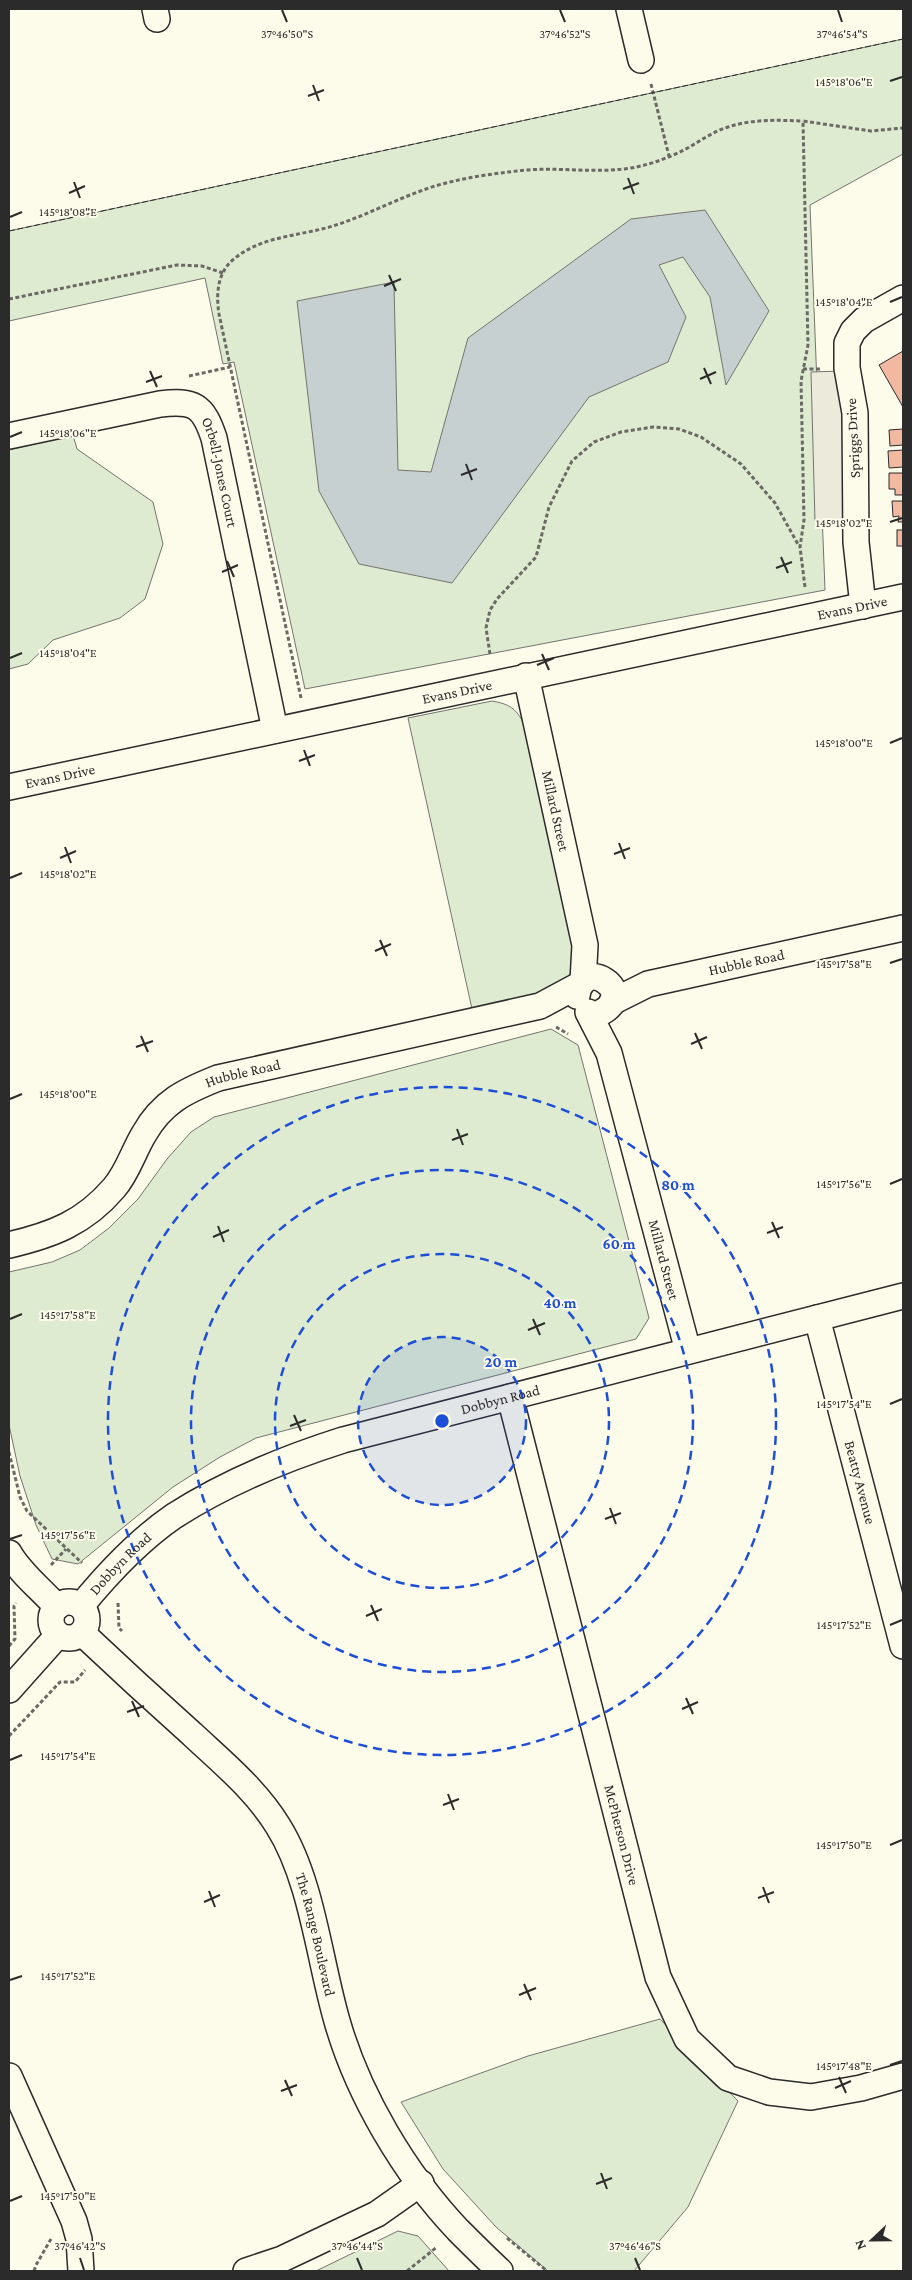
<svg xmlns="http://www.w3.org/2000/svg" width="912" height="2280" viewBox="0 0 912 2280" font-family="'Crimson Pro',serif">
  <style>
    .green { fill: #deebd1; stroke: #74746e }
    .parking { fill: #eceadb; stroke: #74746e }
    .water { fill: #c7d0d0; stroke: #74746e }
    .building { fill: #f2b8a0; stroke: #2b2b2b }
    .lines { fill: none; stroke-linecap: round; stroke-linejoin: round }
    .street-casing { stroke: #2b2b2b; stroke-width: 28 }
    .path { stroke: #6a6964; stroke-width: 3; stroke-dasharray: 4 2.5; stroke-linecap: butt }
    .street { stroke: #fdfbea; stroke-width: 25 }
    .fence { stroke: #2b2b2b; stroke-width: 1; stroke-dasharray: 6 2.5; stroke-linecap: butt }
    .ticks { fill: none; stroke: #2b2b2b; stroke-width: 2 }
    .ring { fill: none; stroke: #1d4ed8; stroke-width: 2.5; stroke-dasharray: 9 6 }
    .labels { text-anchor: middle; stroke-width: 4; stroke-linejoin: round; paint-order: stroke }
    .street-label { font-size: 15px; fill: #2b2b2b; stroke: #fdfbea }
    .ticks-label { font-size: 12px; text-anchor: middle; fill: #2b2b2b; stroke: #fdfbea; stroke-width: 4; stroke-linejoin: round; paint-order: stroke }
    .centre { fill: #1d4ed8; stroke: #fdfbea; stroke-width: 2.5 }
    .ring-label { font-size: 15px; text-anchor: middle; font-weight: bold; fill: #1d4ed8; stroke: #fdfbea; stroke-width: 4; stroke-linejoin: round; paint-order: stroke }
  </style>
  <rect width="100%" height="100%" fill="#fdfbea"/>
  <!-- green -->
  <g class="green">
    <path d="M903 39V154L810 205 825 590 305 689 234 362 223 364 205 278 9 321V231Z"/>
    <path d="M73 435 77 449 153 502 163 544 145 599 120 618 53 640 28 664 9 669V450Z"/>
    <path d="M492 701C509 704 516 708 524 724L575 954C574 962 573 970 568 977 553 997 496 1003 472 1009L408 718Z"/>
    <path d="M551 1029 578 1045 649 1318 636 1339 256 1438 220 1457 173 1487 78 1564 52 1559 36 1525 20 1476 9 1425V1272L52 1262 80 1250 109 1228 138 1199 167 1159 191 1132 214 1117Z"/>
    <path d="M660 2019 738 2101 688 2207 634 2271H548L496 2227 443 2169 401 2102 528 2056Z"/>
    <path d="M398 2231 418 2236 449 2271H316Z"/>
  </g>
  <!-- parking -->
  <path class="parking" d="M842 371 847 521 815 522 811 372Z"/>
  <!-- water -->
  <path class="water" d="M705 210 769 311 726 385 710 297 683 257 659 265 686 317 668 362 589 397 452 583 359 564 319 491 297 301 394 282 398 470 431 472 468 338 631 219Z"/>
  <!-- building -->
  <g class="building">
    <path d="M903 351V407L879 365Z"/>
    <path d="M903 429V445L890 446 889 430Z"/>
    <path d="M903 450V467L889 468 888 451Z"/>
    <path d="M889 473H903V495H895V489H889Z"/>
    <path d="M892 501H903V522H898L899 516 893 517Z"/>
    <rect x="897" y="530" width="6" height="16"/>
  </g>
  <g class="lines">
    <!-- street casing -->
    <g class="street-casing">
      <g id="street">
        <path d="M155 9 157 19"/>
        <path d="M629 9 641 60"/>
        <path id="s1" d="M9 436 160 404C194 400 203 405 214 438L275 730"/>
        <path d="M863 606 856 542 855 413 847 368V343L853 331 864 320 903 298"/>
        <path id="s2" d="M526 676 585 945 583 982"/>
        <path id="s3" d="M9 787 903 597"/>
        <path d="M577 996C582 954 638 992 602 1012"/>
        <path id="s4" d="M612 1002 648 984 903 928"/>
        <path id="s5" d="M588 1012 609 1053 688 1351"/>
        <path id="s6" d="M9 1245C52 1235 84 1223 114 1188 128 1172 133 1152 144 1134 162 1102 185 1091 218 1078L540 1006 581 984"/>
        <path id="s7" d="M817 1318 903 1646"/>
        <path id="s8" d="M510 1397 658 1977 687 2039 728 2078 769 2092 811 2097 861 2088 903 2076"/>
        <path d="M9 1553C20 1573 41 1589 57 1607"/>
        <circle cx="69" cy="1620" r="18"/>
        <path id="s9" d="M81 1606C108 1573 139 1540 174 1516 227 1482 283 1459 343 1440L903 1296"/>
        <path id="s10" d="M82 1633C118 1667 155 1701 192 1734 223 1763 256 1790 278 1826 312 1880 319 1959 337 2021 358 2095 405 2174 458 2230 472 2244 486 2258 500 2271"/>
        <path d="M9 1690 58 1635"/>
        <path d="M9 2076 74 2221 79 2239 81 2271"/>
        <path d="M246 2271 282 2259 377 2214 421 2183"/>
      </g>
    </g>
    <!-- path -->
    <g class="path">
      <path d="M651 84 669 156"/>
      <path d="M9 299 177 265 202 266 223 273"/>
      <path d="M803 369H820"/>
      <path d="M189 376 230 367"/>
      <path d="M805 587 800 547 804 520 801 381 808 345 803 121 871 131 903 128"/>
      <path d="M490 654 486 628 490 610 497 599 536 557 549 507 572 461 594 442 621 432 653 427 679 429 701 437 741 464 775 503 799 546"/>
      <path d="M301 698 219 314C216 295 217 272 234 259 261 236 300 236 333 226 368 215 400 197 435 186 462 178 490 174 517 171 555 166 593 174 631 168 649 165 668 158 684 150 699 142 712 132 728 127 752 119 778 120 803 121"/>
      <path d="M556 1027 568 1034"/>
      <path d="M9 1452 20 1497 27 1511 82 1563"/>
      <path d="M51 1565 66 1549"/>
      <path d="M118 1603 119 1628 122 1631"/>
      <path d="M9 1646 15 1639 14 1606 16 1603"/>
      <path d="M9 1736 60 1682H75L85 1670"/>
      <path d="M507 2238 547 2271"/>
      <path d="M34 2271 36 2265 51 2239"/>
      <path d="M407 2271 437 2247"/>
    </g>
    <!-- street -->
    <use href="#street" class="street"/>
    <!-- fence -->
    <path class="fence" d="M9 231 903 39"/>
  </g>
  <!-- ticks -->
  <path class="ticks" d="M282 10 287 22M560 10 565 22M838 10 842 22M890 81 902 77M313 85 319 101M308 96 324 90M628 178 634 194M74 182 80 198M623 189 639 183M69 193 85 186M10 217 22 212M389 275 396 291M384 286 401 279M890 302 902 297M704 368 711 384M150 371 157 387M700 379 716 372M146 382 162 376M10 437 22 432M466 464 472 480M461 475 477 469M890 522 902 518M781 557 788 573M227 561 234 577M776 568 792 562M222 572 238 565M542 654 549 670M10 658 22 653M537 665 554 658M890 743 902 738M304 750 310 766M299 761 315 755M619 843 625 859M65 847 71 863M614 854 630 848M60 858 76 851M10 878 22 873M380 940 387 956M375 951 391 944M890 963 902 959M695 1033 702 1049M141 1036 148 1052M691 1044 707 1037M136 1047 153 1041M10 1099 22 1094M457 1129 463 1145M452 1140 468 1134M890 1184 902 1179M772 1222 779 1238M218 1226 224 1242M767 1233 783 1227M213 1237 229 1230M10 1319 22 1314M533 1319 540 1335M528 1330 545 1323M890 1404 902 1399M294 1415 301 1431M290 1426 306 1420M610 1508 616 1524M605 1519 621 1513M10 1539 22 1535M371 1605 378 1621M366 1616 382 1609M890 1625 902 1620M686 1698 693 1714M132 1701 139 1717M682 1709 698 1702M127 1712 144 1706M10 1760 22 1755M448 1794 454 1810M443 1805 459 1799M890 1845 902 1840M763 1887 769 1903M209 1891 215 1907M758 1898 774 1892M204 1902 220 1895M10 1980 22 1976M524 1984 531 2000M519 1995 536 1988M890 2065 902 2061M839 2077 846 2093M285 2080 292 2096M835 2088 851 2081M281 2091 297 2085M601 2173 607 2189M596 2184 612 2178M10 2201 22 2196M80 2258 84 2270M357 2258 362 2270M635 2258 640 2270"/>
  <!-- distance rings -->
  <circle cx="442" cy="1421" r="84" fill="#1d4ed8" fill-opacity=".12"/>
  <g class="ring">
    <circle cx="442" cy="1421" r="84"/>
    <circle cx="442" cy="1421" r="167"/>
    <circle cx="442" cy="1421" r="251"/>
    <circle cx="442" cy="1421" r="334"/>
  </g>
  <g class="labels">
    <!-- street labels -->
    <g class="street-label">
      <text transform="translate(853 438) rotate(-93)" y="5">Spriggs Drive</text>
      <text dy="5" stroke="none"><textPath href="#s1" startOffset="262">Orbell-Jones Court</textPath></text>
      <text dy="5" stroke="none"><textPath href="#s3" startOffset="862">Evans Drive</textPath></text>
      <text dy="5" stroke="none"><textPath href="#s3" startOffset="458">Evans Drive</textPath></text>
      <text dy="5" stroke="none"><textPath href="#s3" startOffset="52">Evans Drive</textPath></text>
      <text dy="5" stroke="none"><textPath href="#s2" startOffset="138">Millard Street</textPath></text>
      <text dy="5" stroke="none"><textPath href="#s4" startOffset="141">Hubble Road</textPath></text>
      <text dy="5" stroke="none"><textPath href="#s6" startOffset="304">Hubble Road</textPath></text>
      <text dy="5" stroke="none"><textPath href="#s5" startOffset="260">Millard Street</textPath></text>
      <text dy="5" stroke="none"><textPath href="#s9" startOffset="478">Dobbyn Road</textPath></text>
      <text dy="5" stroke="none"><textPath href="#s7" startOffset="170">Beatty Avenue</textPath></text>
      <text dy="5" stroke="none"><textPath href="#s9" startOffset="58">Dobbyn Road</textPath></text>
      <text dy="5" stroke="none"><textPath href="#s8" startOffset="452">McPherson Drive</textPath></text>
      <text dy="5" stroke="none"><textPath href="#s10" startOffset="391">The Range Boulevard</textPath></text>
    </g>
  </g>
  <g class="ticks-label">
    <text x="287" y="38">37°46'50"S</text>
    <text x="565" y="38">37°46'52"S</text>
    <text x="842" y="38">37°46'54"S</text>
    <text x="844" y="86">145°18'06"E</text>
    <text x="68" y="216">145°18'08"E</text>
    <text x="844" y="306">145°18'04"E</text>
    <text x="68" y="437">145°18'06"E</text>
    <text x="844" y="527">145°18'02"E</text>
    <text x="68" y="657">145°18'04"E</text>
    <text x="844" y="747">145°18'00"E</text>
    <text x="68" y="878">145°18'02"E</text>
    <text x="844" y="968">145°17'58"E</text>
    <text x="68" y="1098">145°18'00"E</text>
    <text x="844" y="1188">145°17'56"E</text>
    <text x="68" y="1319">145°17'58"E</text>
    <text x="844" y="1408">145°17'54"E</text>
    <text x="68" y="1539">145°17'56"E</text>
    <text x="844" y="1629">145°17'52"E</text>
    <text x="68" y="1760">145°17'54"E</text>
    <text x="844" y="1849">145°17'50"E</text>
    <text x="68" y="1980">145°17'52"E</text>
    <text x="844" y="2070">145°17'48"E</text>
    <text x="68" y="2200">145°17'50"E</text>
    <text x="80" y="2250">37°46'42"S</text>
    <text x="357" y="2250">37°46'44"S</text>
    <text x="635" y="2250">37°46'46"S</text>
  </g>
  <circle cx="442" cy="1421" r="8" class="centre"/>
  <g class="ring-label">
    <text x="678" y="1190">80 m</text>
    <text x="619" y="1249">60 m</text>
    <text x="560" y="1308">40 m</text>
    <text x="501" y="1367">20 m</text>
  </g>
  <!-- border -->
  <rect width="912" height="2280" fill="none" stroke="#2b2b2b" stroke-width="20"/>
  <!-- north arrow -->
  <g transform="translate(872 2240) rotate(248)" stroke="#fdfbea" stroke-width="4" paint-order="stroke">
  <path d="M0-4L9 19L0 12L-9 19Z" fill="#2b2b2b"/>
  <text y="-8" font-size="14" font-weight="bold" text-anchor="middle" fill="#2b2b2b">N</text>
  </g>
</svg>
